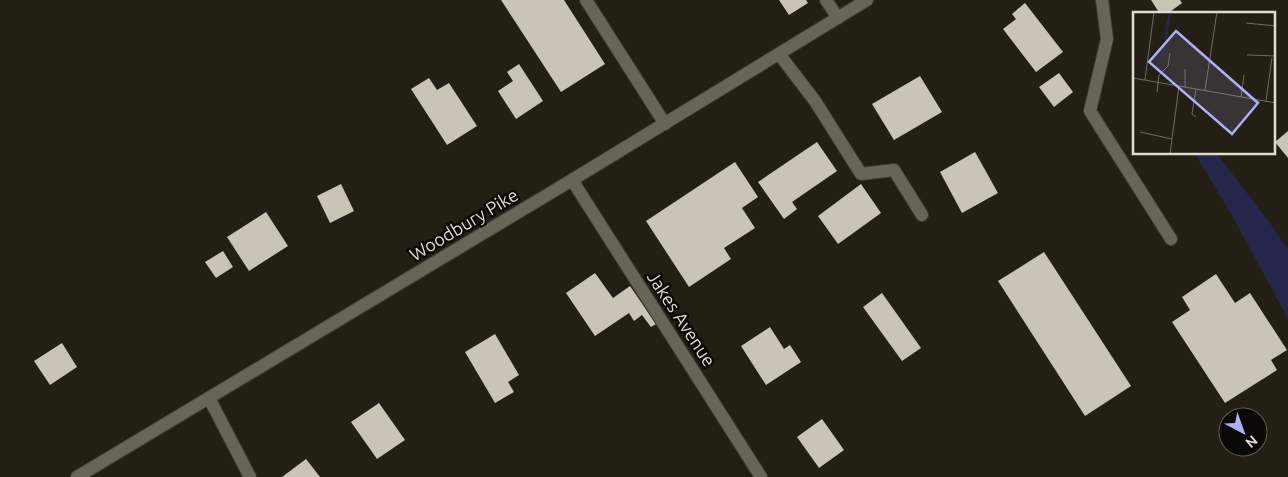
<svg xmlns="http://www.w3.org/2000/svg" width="1288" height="477" viewBox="0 0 1288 477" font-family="Ubuntu,sans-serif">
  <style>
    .green { fill: #26254c }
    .building { fill: #cac4b7 }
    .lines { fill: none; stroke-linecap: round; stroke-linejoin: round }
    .minor-casing { stroke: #3f3b35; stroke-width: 14 }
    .minor { stroke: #696458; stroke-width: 12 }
    .labels { text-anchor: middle; stroke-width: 5; stroke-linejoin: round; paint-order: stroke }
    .street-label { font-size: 18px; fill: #dfdcd5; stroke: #0b0905 }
    .inset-road { fill: none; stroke: #6f6b62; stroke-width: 1 }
    .view { fill: #adaffb; fill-opacity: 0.15; stroke: #adaffb; stroke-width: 2.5 }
    .inset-edge { fill: none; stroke: #dfdcd5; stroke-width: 2.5 }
  </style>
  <rect width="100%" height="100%" fill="#241f15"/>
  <!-- green -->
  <path class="green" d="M1195 154H1217L1264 215 1288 249V319L1230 212Z"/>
  <!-- building -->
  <g class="building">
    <path d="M501 0H564L605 64 561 92Z"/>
    <path d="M779 0H806L808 3 789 15Z"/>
    <path d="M1151 0H1180L1182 3 1167 14H1160Z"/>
    <path d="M1025 3 1063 52 1036 72 1003 29 1016 19 1012 14Z"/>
    <path d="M519 64 543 101 516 119 498 91 513 81 507 72Z"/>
    <path d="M1059 73 1073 92 1054 107 1039 87Z"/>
    <path d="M920 76 942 112 894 140 872 104Z"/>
    <path d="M429 78 437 90 449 83 477 126 447 145 411 89Z"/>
    <path d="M1288 131V158L1275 142Z"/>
    <path d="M817 142 837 171 792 202 797 209 784 219 758 182Z"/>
    <path d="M975 152 998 193 962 213 940 172Z"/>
    <path d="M735 162 758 197 742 208 755 228 724 248 731 259 689 287 646 221Z"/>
    <path d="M341 184 354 211 330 223 317 196Z"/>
    <path d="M861 184 881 213 838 244 818 216Z"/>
    <path d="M266 212 288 246 249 271 227 237Z"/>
    <path d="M223 251 233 267 216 278 205 262Z"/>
    <path d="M1044 252 1131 386 1085 416 998 281Z"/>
    <path d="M595 273 613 298 630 286 656 324 651 327 642 315 634 321 629 313 595 336 566 293Z"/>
    <path d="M1216 274 1235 303 1250 293 1287 350 1271 360 1277 370 1225 403 1172 322 1190 310 1182 297Z"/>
    <path d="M882 293 921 348 902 361 863 307Z"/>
    <path d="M770 327 784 349 790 345 801 362 766 385 741 346Z"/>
    <path d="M495 334 519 375 508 382 514 392 495 403 465 352Z"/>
    <path d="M62 343 77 367 50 385 34 361Z"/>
    <path d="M379 403 405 440 377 459 351 422Z"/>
    <path d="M822 419 844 450 819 468 797 437Z"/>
    <path d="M306 459 320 477H282Z"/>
  </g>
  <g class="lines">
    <!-- minor casing -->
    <g class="minor-casing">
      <g id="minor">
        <path d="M586 0 665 124"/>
        <path d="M826 0 838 18"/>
        <path d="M1102 0 1107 39 1090 111 1171 239"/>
        <path d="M779 54 815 101 861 174 894 170 922 215"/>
        <path d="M572 180 761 477"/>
        <path d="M209 398 250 477"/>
        <path d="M77 477 572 180 867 0"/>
      </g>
    </g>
    <!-- minor -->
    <use href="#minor" class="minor"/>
  </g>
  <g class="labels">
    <!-- street labels -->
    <g class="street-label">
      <text transform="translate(464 225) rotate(-31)" y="6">Woodbury Pike</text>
      <text transform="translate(681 319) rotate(57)" y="6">Jakes Avenue</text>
    </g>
  </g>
  <!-- overview -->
  <g transform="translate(1133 12)">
    <rect width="142" height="142" fill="#241f15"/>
    <path d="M36 0H38L30 50 32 20Z" fill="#26254c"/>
    <path class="inset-road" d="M113 11 143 14M114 43 143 44M52 57V75M0 66 143 91M12 68 21 0M63 77 59 102 63 105M72 78 84 0M24 80 26 63 35 54 37 41M108 85 111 63M133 89 139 46M7 120 39 127M37 142 46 74"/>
    <path class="view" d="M43 19 125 91 99 122 16 50Z"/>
    <rect width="142" height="142" class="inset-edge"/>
  </g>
  <!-- north arrow -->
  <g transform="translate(1243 432) rotate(139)"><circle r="24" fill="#0b0905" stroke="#605d58"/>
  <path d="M0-4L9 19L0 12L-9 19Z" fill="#adaffb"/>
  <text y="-8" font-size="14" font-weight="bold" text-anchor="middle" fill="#dfdcd5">N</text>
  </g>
</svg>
